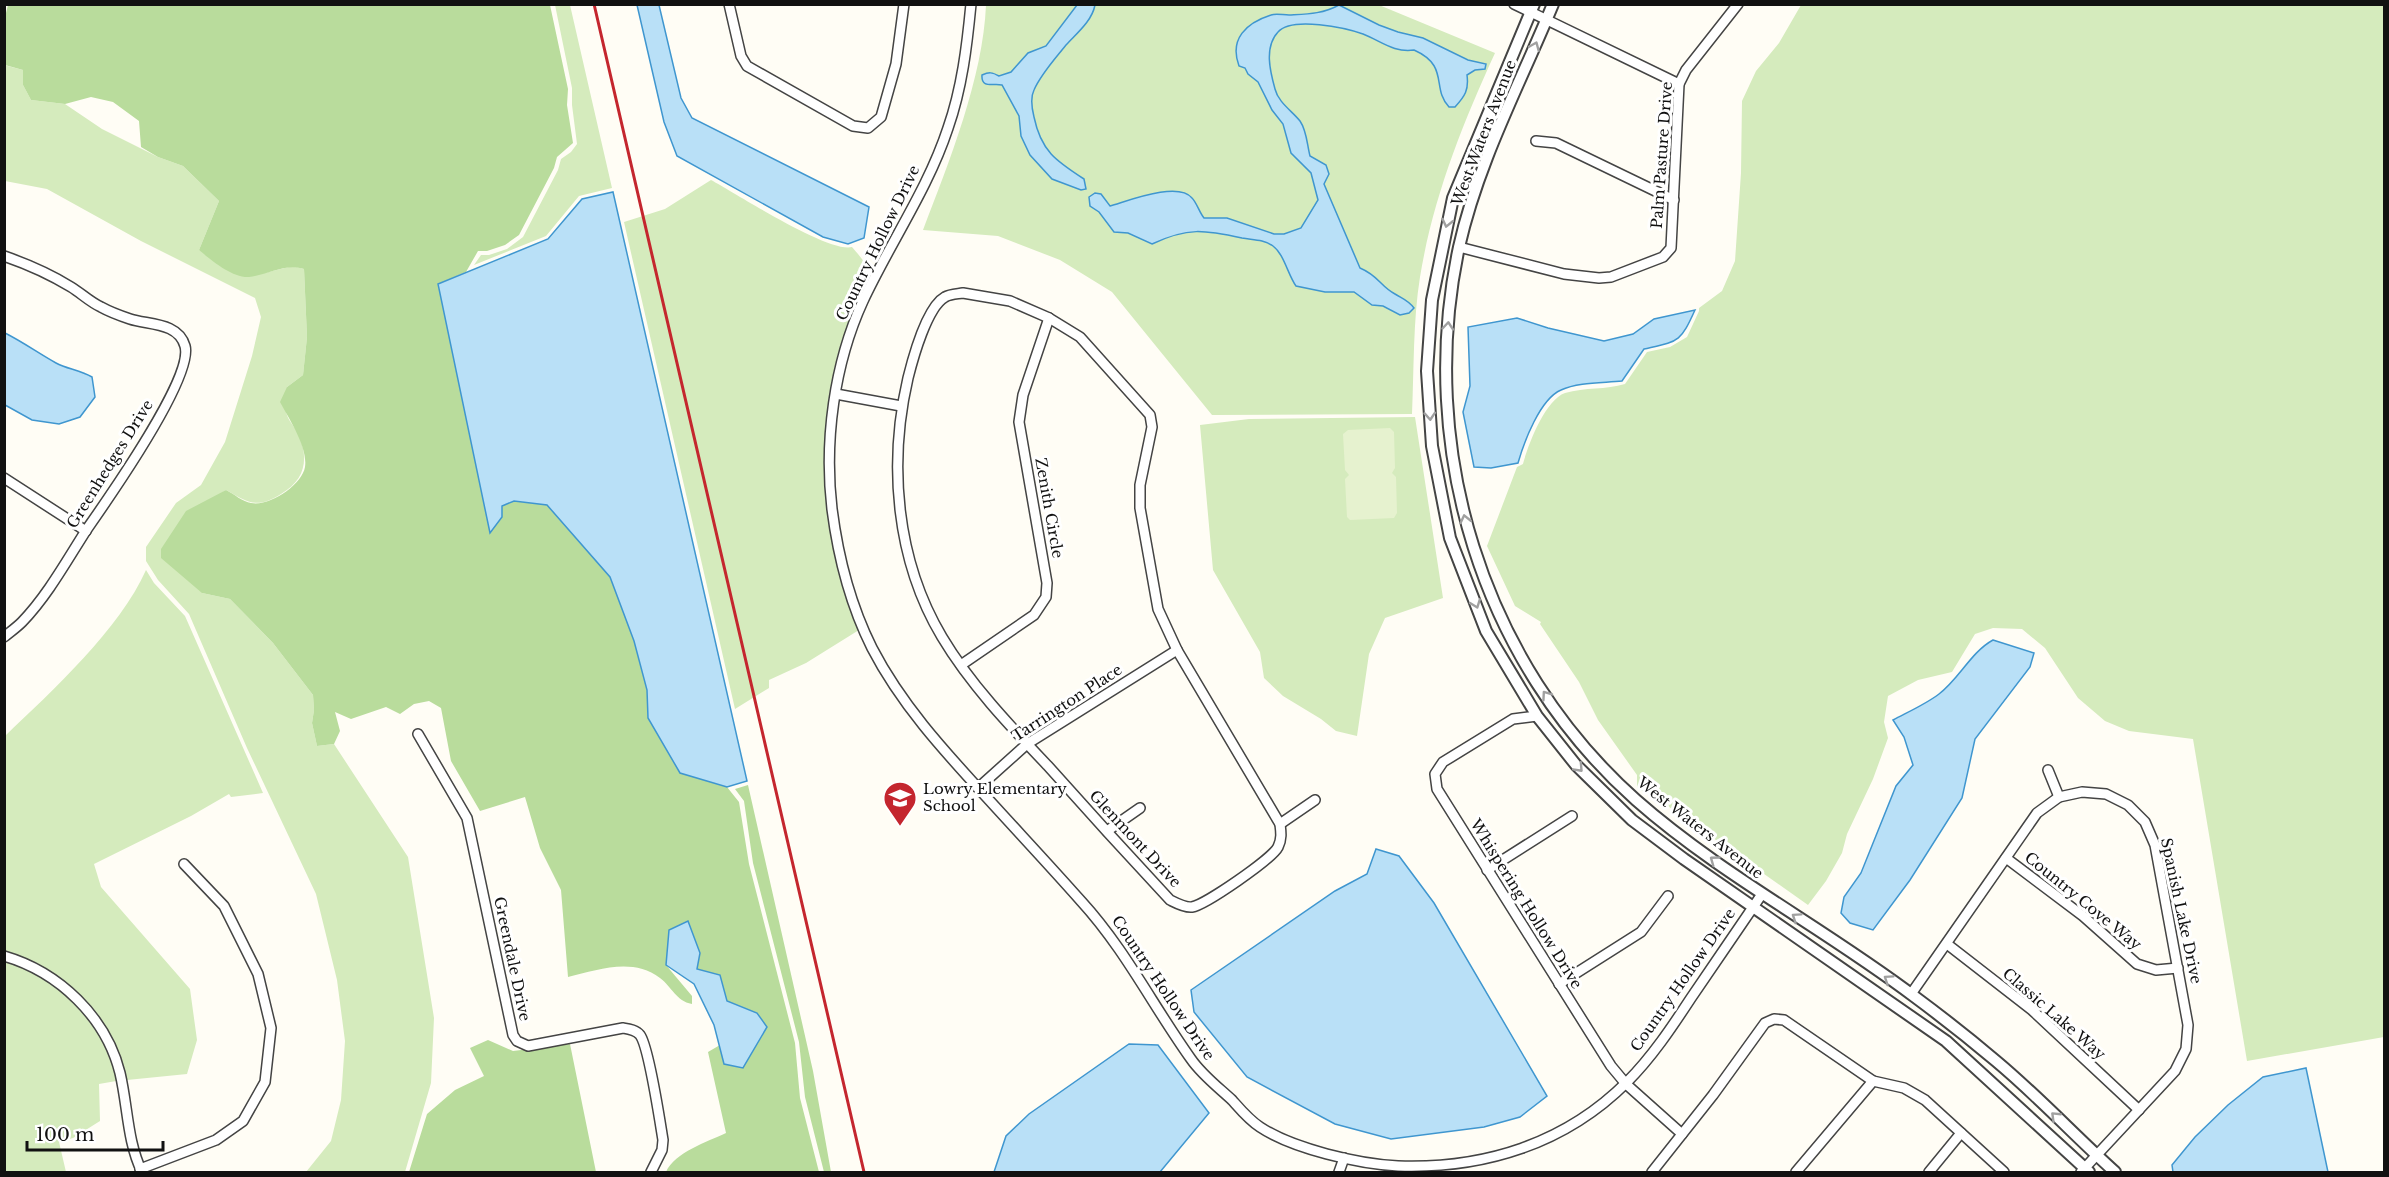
<svg xmlns="http://www.w3.org/2000/svg" width="2389" height="1177" viewBox="0 0 2389 1177" font-family="'Libre Baskerville',serif">
  <style>
    .green { fill: #d5ebbd }
    .forest { fill: #b9dc9c }
    .pitch { fill: #e6f2cf }
    .water { fill: #b9e0f7; stroke: #3f96cf; stroke-width: 1.5 }
    .lines { fill: none; stroke-linecap: round; stroke-linejoin: round }
    .minor-casing { stroke: #444; stroke-width: 12 }
    .tertiary-casing { stroke: #444; stroke-width: 14 }
    .minor { stroke: #fff; stroke-width: 9 }
    .tertiary { stroke: #fff; stroke-width: 10 }
    .rail { stroke: #c4262e; stroke-width: 3 }
    .oneway { stroke: #a0a0a0 }
    .labels { text-anchor: middle; stroke-width: 6; stroke-linejoin: round; paint-order: stroke }
    .street-label { font-size: 15px; fill: #111; stroke: #fff }
    .poi-label { font-size: 15px; fill: #111; stroke: #fff; text-anchor: start }
  </style>
  <rect width="100%" height="100%" fill="#fffdf5"/>
  <!-- green -->
  <g class="green">
    <path d="M555 5H570L612 188 579 196 546 236 474 265 481 255H489L507 249 523 237 558 170 561 159 571 152 577 144 572 105V88Z"/>
    <path d="M986 5H1379L1495 53C1462 125 1433 198 1420 277 1413 320 1414 370 1412 414L1212 415 1112 292 1060 260 998 236 923 230C949 162 983 78 986 5Z"/>
    <path d="M1801 5H2384V1037L2247 1061 2193 739 2129 731 2105 721 2078 698 2045 648 2022 629 1993 628 1975 634 1952 672 1918 680 1888 696 1884 722 1888 738 1873 779 1847 834 1842 853 1826 881 1808 905 1665 804 1637 788V775L1598 720 1579 682 1540 624 1541 622 1515 606 1487 546 1517 467 1523 464C1528 445 1545 400 1565 393 1585 387 1606 390 1625 384L1647 352 1670 347 1687 337 1699 311V308L1722 291 1735 261 1741 173 1742 101 1756 71 1779 43Z"/>
    <path d="M4 65 23 70V85L31 100 65 104 102 129 158 157 183 166 219 201 199 250 260 274 293 266 304 269 307 337 303 375 287 387C287 395 284 407 287 415 289 422 296 428 299 435 309 460 305 480 281 494 257 509 249 503 226 490L217 496 202 593 230 599 273 643 313 695 314 710 312 723 317 746 334 744 408 857 434 1018 431 1083 405 1172H306L331 1141 341 1100 345 1041 337 980 316 894 247 748 189 614 158 580 146 561V547L176 503 201 485 225 442 252 356 261 317 255 298 141 241 47 189 5 181Z"/>
    <path d="M711 180C737 194 828 253 852 247 856 252 864 260 865 265 871 282 847 328 840 347 835 362 832 381 829 396 818 475 829 555 859 630L806 663 769 680V688L735 709 624 222 665 209Z"/>
    <path d="M1415 417 1443 598 1385 618 1369 654 1357 736 1336 731 1321 719 1283 696 1264 678 1260 652 1213 570 1200 425 1249 419Z"/>
    <path d="M146 570 154 583 185 616 263 793 231 797 229 794 191 816 94 864 101 887 190 989 197 1040 187 1074 127 1080 125 1074 122 1080 99 1084 100 1121 73 1138 59 1142 66 1172H5V736C52 691 120 629 146 570Z"/>
  </g>
  <!-- forest -->
  <g class="forest">
    <path d="M8 5H550L568 89 567 105 573 143 557 157 554 168 519 235 505 245 487 251H478L466 272 438 284 490 532 501 506 514 501 547 505 610 577 634 641 647 690 648 718 680 773 727 787 739 802 749 864 795 1043 800 1098 819 1172H666C675 1152 707 1142 726 1133L708 1052 720 1045 724 1064 757 1013 727 1001 697 970 700 953 666 965 692 996V1004C676 1001 672 987 660 978 632 957 598 970 568 977L561 890 540 848 525 797 480 811 451 761 441 708 429 701 414 704 400 714 386 707 351 719 335 712 340 731 334 744 317 746 312 723 314 710 313 695 273 643 230 599 202 593 161 558V549L186 511 226 490C234 494 243 502 251 503 269 507 302 485 305 467 308 447 289 419 280 402L287 387 303 375 307 337 304 269C285 263 268 275 249 277 232 278 211 260 199 250L219 201 183 166 158 157 141 147 139 121 113 102 91 97 65 104 31 100 23 85V70L5 65V17Z"/>
    <path d="M748 785 813 1071 831 1172H824L805 1097 799 1042 753 863 744 801 735 789Z"/>
    <path d="M488 1040 513 1051 570 1044 596 1172H409L427 1114 455 1090 484 1076 470 1048Z"/>
  </g>
  <!-- pitch -->
  <path class="pitch" d="M1390 428 1394 432 1395 468 1392 473 1396 477 1397 513 1394 518 1350 520 1347 517 1345 479 1349 475 1345 470 1343 434 1348 430Z"/>
  <!-- water -->
  <g class="water">
    <path d="M637 5H659L681 98 692 118 869 207 864 238 848 244 823 237 677 156 664 122Z"/>
    <path d="M1077 5H1095C1092 21 1077 33 1066 45 1055 59 1041 74 1034 90 1030 98 1032 109 1034 117 1041 151 1056 161 1084 179L1086 189 1081 190 1052 179 1030 155 1021 136 1019 116 1002 85C993 83 981 89 982 75 989 72 992 72 999 76L1011 72 1028 53 1046 46Z"/>
    <path d="M1339 5 1379 25 1398 32 1423 38 1468 60 1486 64 1485 69 1475 70 1467 75C1469 90 1465 96 1455 107H1449C1431 88 1450 66 1414 50 1394 53 1381 41 1363 34 1346 28 1292 16 1278 32 1264 47 1270 71 1275 89 1278 102 1292 111 1300 121 1307 131 1307 145 1310 156L1326 165 1329 174 1324 184 1360 268C1379 276 1380 286 1395 294 1403 299 1408 300 1414 308L1409 313 1400 315 1383 306 1372 305 1354 292H1325L1296 286C1288 275 1284 254 1273 246 1263 239 1253 240 1242 238 1204 230 1188 227 1152 244L1128 233 1114 232 1099 212 1090 206 1089 197 1095 193 1101 194 1110 206C1128 201 1178 181 1192 198 1197 203 1199 212 1204 218H1227L1274 234H1284L1301 228 1318 200 1311 173 1291 153 1283 124 1272 110 1258 82 1248 74 1245 68 1239 66C1229 39 1246 23 1271 15 1276 13 1283 15 1289 15 1307 14 1323 14 1339 5Z"/>
    <path d="M613 192 747 781 727 787 680 773 648 718 647 690 634 641 610 577 547 505 514 501 502 506V517L490 533 438 284 548 239 582 199Z"/>
    <path d="M1695 310C1680 343 1679 341 1644 349L1622 381C1603 383 1578 382 1561 390 1540 399 1524 442 1518 463L1491 468 1474 467 1463 412 1470 386 1468 327 1517 318 1548 328 1604 341 1633 334 1654 319Z"/>
    <path d="M5 333C23 342 38 353 56 363 67 369 80 370 92 377L95 397 80 417 59 424 32 420 5 405Z"/>
    <path d="M1993 640 2034 653 2030 667 1975 739 1962 798 1910 880 1873 930 1850 923 1841 913 1844 897 1861 873 1896 786 1913 765 1904 737 1893 720C1908 712 1926 704 1939 694 1959 679 1971 652 1993 640Z"/>
    <path d="M1376 849 1399 856 1434 903 1547 1096 1520 1117 1484 1127 1391 1139 1335 1124 1247 1077 1194 1012 1191 990 1335 891 1367 874Z"/>
    <path d="M688 921 700 953 697 969 720 975 727 1001 757 1013 767 1027 743 1068 724 1064 714 1025 694 984 666 965 669 930Z"/>
    <path d="M1129 1044 1158 1045 1209 1113 1160 1172H994L1006 1136 1029 1114Z"/>
    <path d="M2306 1068 2328 1172H2173L2172 1165 2195 1137 2228 1105 2263 1077Z"/>
  </g>
  <g class="lines">
    <!-- minor casing -->
    <g class="minor-casing">
      <g id="minor">
        <path d="M729 4 741 56 747 66 853 126 868 128 881 117 896 64 904 4"/>
        <path d="M971 4C967 46 962 88 948 128 928 189 890 243 863 301 834 364 824 441 832 509 838 556 851 606 872 648 902 706 946 753 990 801 1020 834 1051 867 1081 901 1125 949 1153 1006 1191 1059 1202 1075 1218 1087 1232 1100 1240 1109 1249 1120 1260 1127 1293 1149 1359 1164 1398 1166 1484 1169 1565 1144 1627 1082 1652 1057 1672 1027 1691 998 1715 963 1738 929 1762 894"/>
        <path d="M1514 4 1679 84"/>
        <path d="M1536 141 1556 143 1674 200"/>
        <path d="M1459 247 1564 274 1599 278 1611 277 1663 257 1671 248 1679 84 1686 70 1738 4"/>
        <path d="M4 256C27 264 50 274 71 287 81 293 90 302 101 307 110 312 121 316 130 319 148 325 178 322 185 346 194 377 108 499 87 529 67 560 48 595 22 622 16 628 10 632 4 637"/>
        <path d="M963 293 1010 301 1049 318 1080 337 1150 415 1152 427 1140 485V508L1158 609 1177 650 1280 824C1281 832 1282 839 1278 847 1272 859 1205 905 1192 907 1185 908 1176 903 1170 900 1129 856 1088 811 1048 766 1010 726 970 684 942 637 896 560 888 464 908 378 913 358 927 307 945 297 950 294 957 294 963 293Z"/>
        <path d="M836 394 901 406"/>
        <path d="M4 478 86 531"/>
        <path d="M961 665 1034 615 1046 597 1047 583 1019 422 1023 395 1049 318"/>
        <path d="M1537 716 1513 719 1443 762 1435 774 1437 789 1611 1066 1626 1084 1682 1134"/>
        <path d="M418 734 467 818 513 1035 517 1041 528 1046 623 1028C629 1029 636 1030 640 1035 649 1047 660 1122 663 1140L662 1150 651 1172"/>
        <path d="M2048 770 2059 797"/>
        <path d="M978 788 1027 744 1177 650"/>
        <path d="M1280 824 1315 800"/>
        <path d="M1107 831 1140 808"/>
        <path d="M2006 858 2083 916 2137 964 2156 970 2178 968"/>
        <path d="M1487 870 1572 816"/>
        <path d="M1947 944 2032 1010 2139 1110"/>
        <path d="M4 956C59 972 106 1017 120 1073 128 1107 127 1141 142 1172"/>
        <path d="M1559 984 1641 932 1668 896"/>
        <path d="M1911 994 2037 813 2059 797 2082 792 2106 794 2128 805 2145 822 2155 845 2188 1025 2186 1049 2175 1071 2081 1172"/>
        <path d="M140 1169 216 1140 243 1121 265 1082 271 1028 258 974 224 906 184 864"/>
        <path d="M1339 1172 1344 1158"/>
        <path d="M1652 1172 1713 1095 1765 1023 1774 1019 1784 1020 1873 1081 1904 1088 1925 1100 2004 1172"/>
        <path d="M1796 1172 1873 1081"/>
        <path d="M1929 1172 1961 1133"/>
      </g>
    </g>
    <!-- tertiary casing -->
    <g class="tertiary-casing">
      <g id="tertiary">
        <path d="M1534 4 1453 198 1432 300 1427 371 1432 446 1450 538 1486 631 1537 716 1576 765 1632 820 1684 859 1946 1041 2089 1172"/>
        <path d="M1553 4C1520 84 1478 162 1459 247 1416 447 1482 663 1636 800 1721 875 1824 928 1915 997 1942 1017 1970 1039 1996 1061 2038 1096 2075 1136 2115 1172"/>
      </g>
    </g>
    <!-- minor -->
    <use href="#minor" class="minor"/>
    <!-- tertiary -->
    <use href="#tertiary" class="tertiary"/>
    <!-- rail -->
    <path class="rail" d="M594 4 864 1172"/>
  </g>
  <!-- one-way arrows -->
  <defs><path id="oneway-chevron" d="M-2-3.5L2.5 0L-2 3.5" fill="none" stroke-width="1.6" stroke-linecap="round" stroke-linejoin="round" transform="scale(1.5)"/></defs>
  <g class="oneway">
    <use href="#oneway-chevron" transform="translate(1535 46) rotate(-67)"/>
    <use href="#oneway-chevron" transform="translate(1447 223) rotate(103)"/>
    <use href="#oneway-chevron" transform="translate(1448 326) rotate(-85)"/>
    <use href="#oneway-chevron" transform="translate(1430 416) rotate(86)"/>
    <use href="#oneway-chevron" transform="translate(1465 519) rotate(-103)"/>
    <use href="#oneway-chevron" transform="translate(1476 604) rotate(69)"/>
    <use href="#oneway-chevron" transform="translate(1546 695) rotate(-125)"/>
    <use href="#oneway-chevron" transform="translate(1579 768) rotate(47)"/>
    <use href="#oneway-chevron" transform="translate(1714 860) rotate(-144)"/>
    <use href="#oneway-chevron" transform="translate(1796 917) rotate(-146)"/>
    <use href="#oneway-chevron" transform="translate(1888 979) rotate(-146)"/>
    <use href="#oneway-chevron" transform="translate(2055 1116) rotate(-136)"/>
  </g>
  <!-- icons -->
  <defs>
    <g id="school-pin" transform="scale(1.725)"><path d="M0 17L-7.5 6A9.5 9.5 0 1 1 7.5 6Z" fill="#c4262e" stroke="#fff"/><path d="M0-5L7-2L0 1L-7-2ZM-4 1L0 2.5L4 1V4Q0 6-4 4Z" fill="#fff"/></g>
  </defs>
  <g fill-rule="evenodd">
    <use href="#school-pin" x="900" y="798"/>
  </g>
  <g class="labels">
    <!-- street labels -->
    <g class="street-label">
      <text transform="translate(1484 133) rotate(-69)" y="5">West Waters Avenue</text>
      <text transform="translate(1662 155) rotate(-86)" y="5">Palm Pasture Drive</text>
      <text transform="translate(878 243) rotate(-64)" y="5">Country Hollow Drive</text>
      <text transform="translate(110 464) rotate(-58)" y="5">Greenhedges Drive</text>
      <text transform="translate(1049 508) rotate(80)" y="5">Zenith Circle</text>
      <text transform="translate(1067 703) rotate(-33)" y="5">Tarrington Place</text>
      <text transform="translate(1700 828) rotate(38)" y="5">West Waters Avenue</text>
      <text transform="translate(1135 839) rotate(47)" y="5">Glenmont Drive</text>
      <text transform="translate(2083 901) rotate(39)" y="5">Country Cove Way</text>
      <text transform="translate(1526 904) rotate(58)" y="5">Whispering Hollow Drive</text>
      <text transform="translate(2181 911) rotate(78)" y="5">Spanish Lake Drive</text>
      <text transform="translate(512 959) rotate(78)" y="5">Greendale Drive</text>
      <text transform="translate(1683 980) rotate(-55)" y="5">Country Hollow Drive</text>
      <text transform="translate(1163 988) rotate(56)" y="5">Country Hollow Drive</text>
      <text transform="translate(2054 1014) rotate(41)" y="5">Classic Lake Way</text>
    </g>
    <!-- poi labels -->
    <g class="poi-label">
      <text x="923" y="794">Lowry Elementary<tspan x="923" dy="17">School</tspan></text>
    </g>
  </g>
  <!-- border -->
  <rect width="2389" height="1177" fill="none" stroke="#111111" stroke-width="12"/>
  <!-- scale -->
  <path d="M27 1141v9h136v-9" fill="none" stroke="#111111" stroke-width="3"/>
  <text x="36" y="1141" font-size="18" fill="#111111" stroke="#ffffff" stroke-width="4.5" paint-order="stroke">100 m</text>
</svg>
